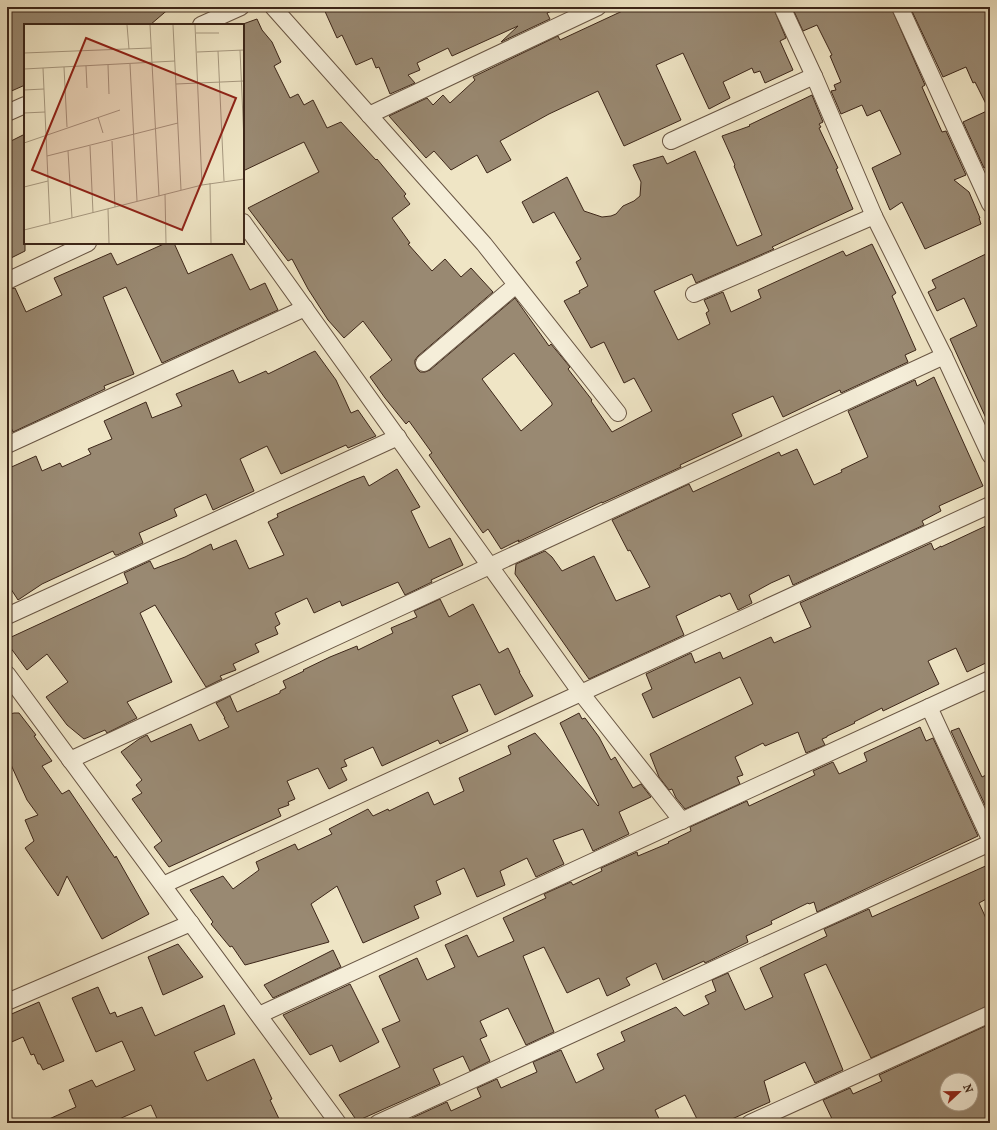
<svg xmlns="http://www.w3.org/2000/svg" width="997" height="1130" viewBox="0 0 997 1130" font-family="'IM FELL French Canon',serif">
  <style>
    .building { fill: #998972; stroke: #3c2619; fill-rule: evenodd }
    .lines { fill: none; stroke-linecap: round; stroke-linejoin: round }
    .street-casing { stroke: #695644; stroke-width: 18 }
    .street { stroke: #f5eed9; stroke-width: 16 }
    .inset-road { fill: none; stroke: #a79980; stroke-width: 1 }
    .view { fill: #8f2418; fill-opacity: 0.15; stroke: #8f2418; stroke-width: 2 }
    .inset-edge { fill: none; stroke: #3c2619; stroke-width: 2 }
  </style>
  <rect width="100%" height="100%" fill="#efe5c5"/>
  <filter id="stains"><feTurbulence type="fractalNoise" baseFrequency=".005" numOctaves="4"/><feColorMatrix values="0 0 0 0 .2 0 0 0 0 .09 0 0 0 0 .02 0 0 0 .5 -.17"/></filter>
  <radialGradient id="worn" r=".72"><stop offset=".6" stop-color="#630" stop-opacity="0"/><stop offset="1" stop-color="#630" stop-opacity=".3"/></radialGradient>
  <!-- building -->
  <g class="building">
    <path d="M7 7H171L150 25H25V85L7 93Z"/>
    <path d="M323 7H562L547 13 550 19 501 42 518 26 452 56 448 48 417 63 420 70 408 75 415 83 390 94 379 67 376 68 372 58 356 65 342 35 337 38Z"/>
    <path d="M631 7H773L786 38 780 41 793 70 765 83 760 71 754 73 752 68 723 82 730 98 709 109 683 53 656 65 681 120 624 146 598 91 549 114 500 141 511 160 487 173 477 155 451 170 434 151 426 158 389 116 427 98 433 105 443 95 450 103 475 80 473 77 558 36 560 40Z"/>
    <path d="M792 7H891L925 85 922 87 942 132 946 131 966 175 954 180 969 192 980 218H979L981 224 925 249 902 202 890 210 872 168 901 154 880 110 867 116 862 105 841 114 831 91 836 90 834 85 841 82 830 56 832 55 817 25 803 31Z"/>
    <path d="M910 7H983L990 21V165L984 168 963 122 989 110 975 82 973 83 966 67 943 77Z"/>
    <path d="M257 19 262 30 272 42 281 62 274 66 290 98 298 94 304 105 313 100 327 128 341 122 376 160 377 159 406 194 404 196 410 204 392 218 410 243 408 244 432 271 445 259 461 277 471 268 493 292 418 356 415 360V364L417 369 420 372H425L430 370 515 298 549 346 551 344 570 367 568 369 592 400 591 401 612 432 652 411 634 378 624 383 604 342 591 348 564 301 580 293 579 291 588 286 576 262 581 259 554 212 533 223 522 202 567 177 584 211 602 217 611 216 616 214 623 206 634 201 640 196 641 182 633 165 663 156 667 164 695 151 737 246 762 235 734 166 735 165 722 136 750 126 749 125 812 95 823 122 819 124 821 127 819 128 838 168 836 169 853 209 772 247 774 249 696 283 692 274 654 291 678 340 710 324 706 313 709 311 704 300 723 292 731 312 761 298 758 290 843 251 846 256 872 244 896 293 892 296 916 350 905 355 908 362 841 393 840 390 783 417 773 396 732 414 742 436 680 465 681 467 602 503V502L518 542 519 540 501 549 488 529 483 533 429 455 432 453 409 421 406 424 385 398 370 377 392 360 363 321 344 338 328 320 308 289 292 259 288 261 248 208 319 172 304 142 243 171V24ZM514 353 552 403V405L521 431 482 379Z"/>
    <path d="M25 134V251L7 260V143Z"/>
    <path d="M166 243H174L188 274 232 254 250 290 265 283 278 310 162 363 126 287 103 297 134 374 104 386 105 389 13 432 7 418V290L15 288 26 312 62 295 54 278 111 253 117 265Z"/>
    <path d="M990 252V427L950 339 977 326 964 298 937 311 928 292 936 288 932 280Z"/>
    <path d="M315 351 336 380 351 413 358 410 376 436 348 448 346 445 281 474 267 446 240 459 254 491 213 510 206 494 174 509 177 516 139 533 143 543 117 555H115L113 551 42 584 18 600 7 583V469L36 456 42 471 60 463 62 467 91 454 88 449 112 439 104 421 146 402 152 418 182 406 176 394 233 370 239 383 266 371 268 374Z"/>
    <path d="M934 377 983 486 939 506 941 511 922 521 924 525 793 585 789 575 771 583 749 595 752 603 738 610 730 593 721 597 720 595 676 616 684 635 589 679 515 574 516 564 545 551 552 557 562 571 594 556 616 601 650 587 630 550 628 551 612 520 689 484 693 492 779 452 781 456 797 449 814 485 842 472 841 470 868 457 848 411 915 380 917 386Z"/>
    <path d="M397 469 420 507 411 511 429 548 450 538 463 565 431 580 432 582 405 595 398 582 342 606 340 601 314 613 307 598 275 613 280 624 275 627 278 634 255 644 259 652 233 664 236 670 220 676 222 679 206 687 155 605 140 613 172 682 127 702 137 718 107 733 105 730 84 739 67 725 46 697 68 682 47 654 27 670 7 643V639L128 583 124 573 150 561 154 569 185 557 211 544 213 550 236 540 249 569 284 555 268 522 278 517 277 514 351 481 364 476 369 486Z"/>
    <path d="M990 524V661L967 672 956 648 928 661 939 684 883 711 882 708 854 722 855 723 827 736V737L822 739 825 745 806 753 798 732 765 746 763 743 735 757 743 775 737 777 740 784 685 809 676 798 672 789 669 790 659 777 650 754 753 704 740 677 653 718 642 694 652 689 646 674 691 653 695 663 720 652 723 659 771 637 774 643 792 635 811 627 800 603 931 543 934 550 941 546V547Z"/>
    <path d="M440 599 449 617 473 604 499 653 508 648 520 672H519L533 696 495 715 480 684 452 696 468 731 440 744 438 740 382 766 373 747 344 760 347 766 341 768 347 780 329 789 318 768 287 781 295 799 288 802 289 805 278 809 281 816 169 867 154 847 162 841 132 799 142 793 136 785 142 780 121 752 139 739 147 735 151 742 191 724 199 741 229 727 224 718H225L216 703 230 696 237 712 280 693V691L286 688 283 681 304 671 303 670 330 657 357 646 358 650 393 633 391 628 417 617 414 611Z"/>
    <path d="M14 713H19L36 735 34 736 52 761 42 766 62 794 69 790 115 858 116 856 149 914 102 939 67 876 58 896 25 848 34 841 25 820 38 815 27 800 7 756V715Z"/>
    <path d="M579 713 582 719 585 718 599 737 611 760 615 757 633 788 641 784 651 797 619 812 629 834 593 851 583 829 553 840 564 864 536 877 527 858 500 871 505 885 477 897 464 868 436 881 441 894 414 906 419 918 363 943 337 886 311 904 329 942 245 965 232 946 230 947 211 924 213 922 190 890 223 876 233 889 259 870 256 862 295 844 298 850 332 834 329 829 368 809 373 816 388 809 389 811 428 792 434 805 464 791 459 778 511 754 508 746 535 733 598 806 599 805 560 723Z"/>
    <path d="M920 727 926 741 933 738 978 836 817 912 814 902 809 904 808 903 771 921 772 924 746 936 748 942 705 963 704 961 663 980 656 963 626 978 630 985 607 996 599 978 567 993 544 947 523 956 554 1032 526 1045 508 1008 480 1021 487 1036 480 1039 490 1061 470 1071 463 1056 433 1069 440 1084 357 1121 339 1095 400 1067 382 1029 400 1021 379 976 417 958 427 980 455 967 445 945 467 935 478 957 514 941 503 918 546 898 544 894 571 882 573 885 602 871 601 868 637 852 638 856 669 843 668 842 691 831 690 827 747 801 749 806 815 775 813 771 833 762 839 774 867 761 864 753Z"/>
    <path d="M959 728 982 777 990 773V816L951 731Z"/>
    <path d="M990 864V897L979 903 990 927V1005L871 1058 826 964 804 974 843 1070 815 1083 805 1062 764 1081 770 1102 723 1123H699L685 1095 655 1110 661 1123H414L412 1118 447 1102 451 1111 481 1097 477 1088 497 1079 501 1088 537 1072 533 1062 561 1050 576 1083 604 1069 597 1054 625 1041 621 1032 676 1007 684 1016 709 1004 705 996 716 991 712 980 728 973 745 1010 773 997 760 968 827 936 824 929 869 909 872 917Z"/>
    <path d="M178 944 203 977 163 995 148 957Z"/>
    <path d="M333 950 341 967 273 998 264 985Z"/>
    <path d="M350 984 379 1042 340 1062 332 1045 310 1055 283 1015Z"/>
    <path d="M98 987 110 1014 115 1012 117 1017 142 1007 155 1036 224 1005 235 1034 194 1052 207 1081 254 1059 272 1099 270 1100 281 1123H159L151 1105 110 1123H94L92 1119 82 1123H40L76 1107 69 1090 92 1080 96 1087 135 1070 122 1041 96 1052 72 998Z"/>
    <path d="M39 1002 64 1061 43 1070 40 1064H38L34 1054 31 1055 23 1037 7 1044V1016Z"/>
    <path d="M990 1024V1123H834L823 1100 850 1088 853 1094 882 1081 879 1075ZM947 1080H971V1104H947Z"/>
  </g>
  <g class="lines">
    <!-- street casing -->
    <g class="street-casing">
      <g id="street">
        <path d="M273 7 484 244 618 413"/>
        <path d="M782 7 814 76 874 216 944 356 990 455"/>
        <path d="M900 7 990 204"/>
        <path d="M201 25 241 7"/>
        <path d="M7 113 25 105"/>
        <path d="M369 115 598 7"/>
        <path d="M671 141 814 76"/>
        <path d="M243 222 581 693 682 821"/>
        <path d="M7 281 88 243"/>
        <path d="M694 294 874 216"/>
        <path d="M424 363 516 285"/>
        <path d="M7 445 305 308"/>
        <path d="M7 616 398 437"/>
        <path d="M7 674 338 1123"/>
        <path d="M929 707 990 839"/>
        <path d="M70 760 944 356"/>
        <path d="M163 885 990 505"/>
        <path d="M7 1002 191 923"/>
        <path d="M259 1015 990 679"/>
        <path d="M378 1123 990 843"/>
        <path d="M750 1123 990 1014"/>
      </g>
    </g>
    <!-- street -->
    <use href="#street" class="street"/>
  </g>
  <!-- overview -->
  <g transform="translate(24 24)">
    <rect width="220" height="220" fill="#efe5c5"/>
    <path class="inset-road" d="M103 1 105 25M126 1 135 172M149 1 157 166M171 1 178 161M172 9H195M216 26 220 117M194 27 200 157M173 28 220 26M0 29 127 24M106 40 113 177M84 41 85 70M62 42 63 64M40 43 43 103M19 44 26 200M0 45 151 37M152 60 220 57M0 66 20 65M0 89 21 88M74 93 79 109M88 117 91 183M0 119 96 86M66 122 69 189M44 127 48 194M23 132 154 99M186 159 187 219M0 163 24 157M141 170 142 219M84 185 85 219M0 206 178 161 220 155"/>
    <path class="view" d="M62 14 212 74 158 206 8 146Z"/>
    <rect width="220" height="220" class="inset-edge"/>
  </g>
  <!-- margin -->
  <rect width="997" height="1130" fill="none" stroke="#efe5c5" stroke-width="24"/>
  <rect x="8" y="8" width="981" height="1114" fill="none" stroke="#3c2619" stroke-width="2"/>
  <rect x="12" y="12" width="973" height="1106" fill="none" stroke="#3c2619"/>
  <!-- north arrow -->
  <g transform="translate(959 1092) rotate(68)"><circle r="19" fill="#f5eed9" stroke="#ab9e8c"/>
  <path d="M0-3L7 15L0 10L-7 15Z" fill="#8f2418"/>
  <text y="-6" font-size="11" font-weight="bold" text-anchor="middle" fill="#3c2619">N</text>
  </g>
  <rect width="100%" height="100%" filter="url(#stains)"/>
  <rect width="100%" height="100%" fill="url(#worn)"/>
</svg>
